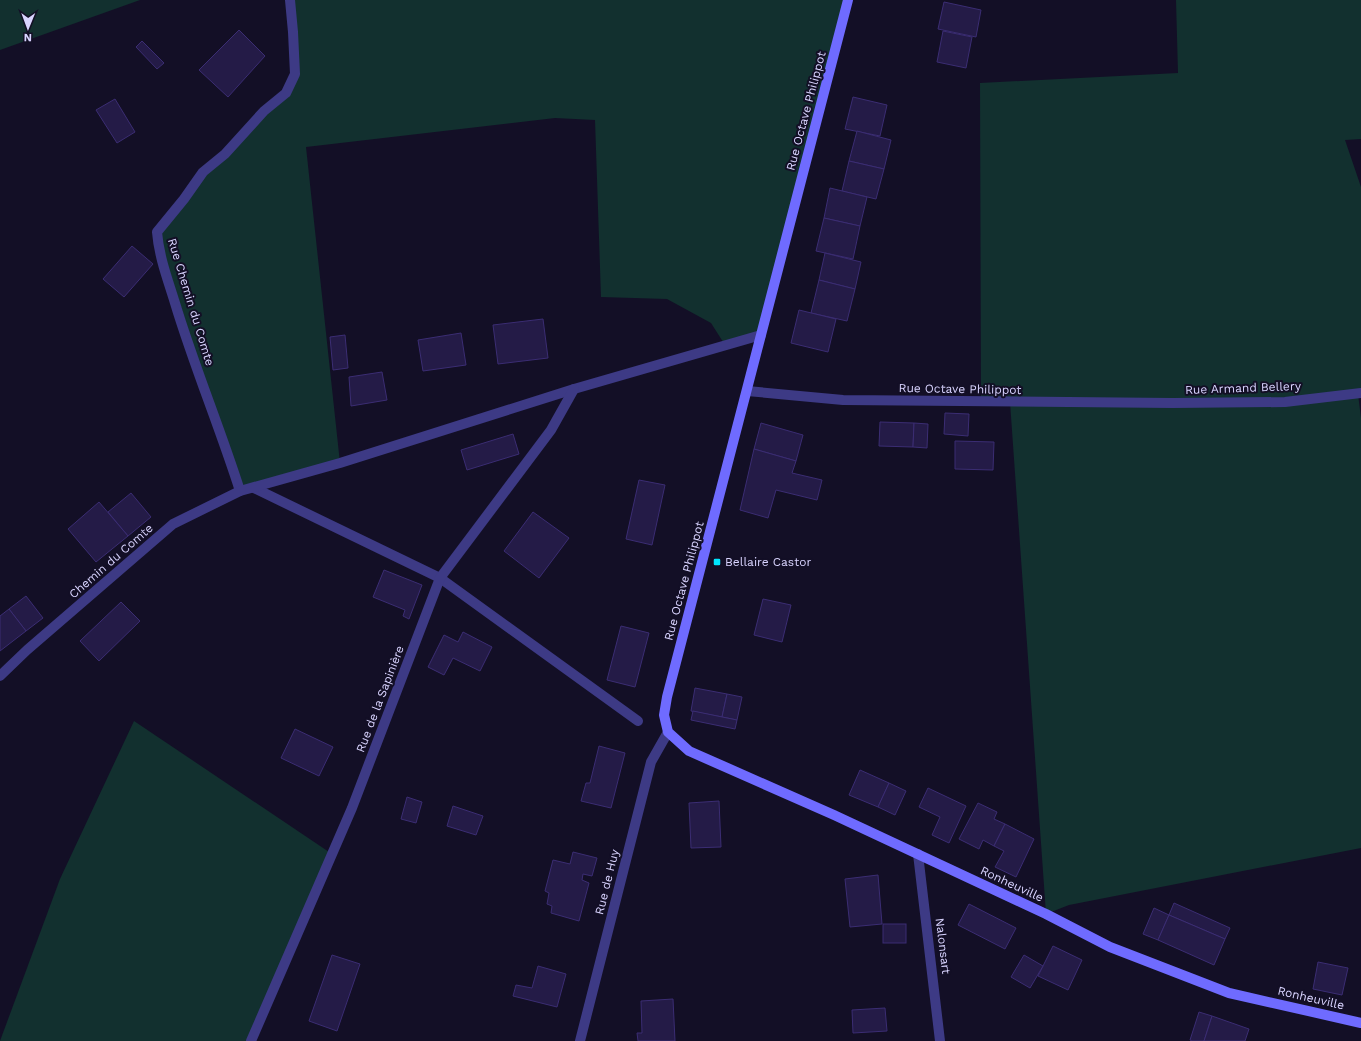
<svg xmlns="http://www.w3.org/2000/svg" width="1361" height="1041" viewBox="0 0 1361 1041" font-family="'Work Sans',sans-serif">
  <style>
    .green { fill: #12302f }
    .building { fill: #241b47; stroke: #3b2d73 }
    .lines { fill: none; stroke-linecap: round; stroke-linejoin: round }
    .street { stroke: #3d3a85; stroke-width: 10 }
    .secondary { stroke: #6f6bff; stroke-width: 10 }
    .poi-dot { fill: #00e5ff; stroke: #130f26; stroke-width: 1.5 }
    .labels { text-anchor: middle; stroke-width: 4; stroke-linejoin: round; paint-order: stroke }
    .street-label { font-size: 12px; fill: #d9d4ff; stroke: #130f26 }
    .poi-label { font-size: 12px; fill: #d9d4ff; stroke: #130f26; text-anchor: start }
  </style>
  <rect width="100%" height="100%" fill="#130f26"/>
  <!-- green -->
  <g class="green">
    <path d="M0 0H140L0 50Z"/>
    <path d="M290 0H848L761 335 725 345 711 323 667 299 601 297 595 120 555 118 306 147 340 463 240 491 157 232 203 172 286 93 295 74Z"/>
    <path d="M1176 0H1361V139L1345 140 1361 187V393L1358 394 1361 418V848L1069 905 1046 914 1010 402H981L980 83 1178 73Z"/>
    <path d="M134 721 332 854 251 1041H0L60 879Z"/>
  </g>
  <!-- building -->
  <g class="building">
    <path d="M944 2 981 10 976 37 938 29Z"/>
    <path d="M239 30 265 56 228 97 199 70Z"/>
    <path d="M943 31 972 37 966 68 937 62Z"/>
    <path d="M142 41 164 63 157 69 136 47Z"/>
    <path d="M853 97 887 105 880 136 845 129Z"/>
    <path d="M115 99 135 132 117 143 96 110Z"/>
    <path d="M857 131 891 140 884 169 849 161Z"/>
    <path d="M849 161 884 169 876 199 842 191Z"/>
    <path d="M830 188 867 197 860 226 824 218Z"/>
    <path d="M824 218 860 226 853 259 816 251Z"/>
    <path d="M132 246 153 264 124 297 103 279Z"/>
    <path d="M825 253 861 262 855 289 819 280Z"/>
    <path d="M819 280 855 289 847 321 811 313Z"/>
    <path d="M799 310 836 319 828 352 791 343Z"/>
    <path d="M543 319 548 358 498 364 493 325Z"/>
    <path d="M461 333 466 365 423 371 418 340Z"/>
    <path d="M345 335 348 368 333 370 330 337Z"/>
    <path d="M382 372 387 400 351 406 349 377Z"/>
    <path d="M945 413 969 414 968 436 944 434Z"/>
    <path d="M880 422 914 423 913 447 879 446Z"/>
    <path d="M761 423 803 435 796 461 754 449Z"/>
    <path d="M914 423 928 424 927 448 913 447Z"/>
    <path d="M513 434 519 454 467 470 461 450Z"/>
    <path d="M955 441 994 442 993 470 955 469Z"/>
    <path d="M754 449 796 461 792 473 822 480 817 500 776 490 768 518 740 510Z"/>
    <path d="M639 480 665 485 652 545 626 539Z"/>
    <path d="M131 493 151 517 128 536 108 512Z"/>
    <path d="M99 502 128 536 96 562 68 529Z"/>
    <path d="M533 512 569 538 539 578 504 551Z"/>
    <path d="M384 570 422 585 409 619 403 616 405 610 373 597Z"/>
    <path d="M26 596 43 618 26 631 9 609Z"/>
    <path d="M763 599 791 605 782 642 754 635Z"/>
    <path d="M121 602 140 621 99 661 80 641Z"/>
    <path d="M9 609 26 631 0 651V616Z"/>
    <path d="M621 626 649 633 635 687 607 680Z"/>
    <path d="M463 632 492 647 480 671 453 658 444 675 428 667 444 635 458 642Z"/>
    <path d="M695 688 727 694 722 717 691 711Z"/>
    <path d="M727 694 742 697 737 720 722 717Z"/>
    <path d="M693 711 737 720 735 729 691 720Z"/>
    <path d="M295 729 333 747 319 776 281 758Z"/>
    <path d="M599 746 625 753 611 808 581 801 586 783H590Z"/>
    <path d="M860 770 889 783 878 807 849 795Z"/>
    <path d="M889 783 906 791 895 815 878 807Z"/>
    <path d="M928 788 966 806 949 843 932 835 940 817 919 807Z"/>
    <path d="M407 797 422 802 416 823 401 819Z"/>
    <path d="M719 801 721 847 691 848 689 803Z"/>
    <path d="M978 803 997 812 994 819 1005 824 994 846 983 840 979 849 959 839Z"/>
    <path d="M453 806 483 816 476 835 447 826Z"/>
    <path d="M1005 824 1034 839 1016 877 995 867 1004 851 994 846Z"/>
    <path d="M573 852 597 858 592 876 583 874 582 880 589 883 579 921 551 913 552 906 547 904 549 893 545 891 553 860 570 864Z"/>
    <path d="M878 875 882 924 850 927 845 879Z"/>
    <path d="M1174 903 1230 928 1225 939 1169 915Z"/>
    <path d="M969 904 1016 928 1005 949 958 925Z"/>
    <path d="M1154 908 1169 915 1158 940 1143 934Z"/>
    <path d="M1169 915 1225 939 1214 965 1158 940Z"/>
    <rect x="883" y="924" width="23" height="19"/>
    <path d="M1053 946 1082 960 1068 990 1038 976Z"/>
    <path d="M332 955 360 964 337 1031 309 1021Z"/>
    <path d="M1024 955 1043 966 1030 988 1011 977Z"/>
    <path d="M1318 962 1348 968 1342 995 1313 989Z"/>
    <path d="M538 966 566 974 557 1007 513 996 516 985 532 988Z"/>
    <path d="M673 999 675 1041H638L637 1033H642L641 1001Z"/>
    <path d="M885 1008 887 1031 853 1033 852 1010Z"/>
    <path d="M1199 1012 1212 1016 1204 1041H1192L1190 1040Z"/>
    <path d="M1212 1016 1249 1029 1245 1041H1204Z"/>
  </g>
  <g class="lines">
    <!-- street -->
    <g class="street">
      <path d="M747 391 843 400 1173 403 1285 402 1361 393"/>
      <path d="M254 488 440 578 638 721"/>
      <path d="M240 491C220 428 194 366 175 303 168 280 159 257 157 232L184 199 203 172 225 154 264 111 286 93 295 74 293 32 290 0"/>
      <path d="M0 676 27 650 173 524 240 491 340 463 574 389 761 335"/>
      <path d="M918 854 940 1041"/>
      <path d="M251 1041 352 808 440 578 551 430 574 389"/>
      <path d="M580 1041 651 762 668 732"/>
    </g>
    <!-- secondary -->
    <path class="secondary" d="M848 0 667 697 664 715 668 732 689 751 834 815 1046 914 1110 947 1229 993 1361 1023"/>
  </g>
  <!-- markers -->
  <rect class="poi-dot" x="713" y="558" width="8" height="8" rx="2"/>
  <g class="labels">
    <!-- street labels -->
    <g class="street-label">
      <text transform="translate(806 111) rotate(-75)" y="4">Rue Octave Philippot</text>
      <text transform="translate(191 302) rotate(73)" y="4">Rue Chemin du Comte</text>
      <text transform="translate(1243 388) rotate(-2)" y="4">Rue Armand Bellery</text>
      <text transform="translate(960 389) rotate(1)" y="4">Rue Octave Philippot</text>
      <text transform="translate(111 561) rotate(-41)" y="4">Chemin du Comte</text>
      <text transform="translate(684 581) rotate(-75)" y="4">Rue Octave Philippot</text>
      <text transform="translate(380 699) rotate(-69)" y="4">Rue de la Sapinière</text>
      <text transform="translate(607 882) rotate(-76)" y="4">Rue de Huy</text>
      <text transform="translate(1012 884) rotate(25)" y="4">Ronheuville</text>
      <text transform="translate(943 946) rotate(83)" y="4">Nalonsart</text>
      <text transform="translate(1311 998) rotate(13)" y="4">Ronheuville</text>
    </g>
    <!-- poi labels -->
    <g class="poi-label">
      <text x="725" y="566">Bellaire Castor</text>
    </g>
  </g>
  <!-- north arrow -->
  <g transform="translate(28 28) rotate(181)" stroke="#130f26" stroke-width="3" paint-order="stroke">
  <path d="M0-3L7 15L0 10L-7 15Z" fill="#d9d4ff"/>
  <text y="-6" font-size="11" font-weight="bold" text-anchor="middle" fill="#d9d4ff">N</text>
  </g>
</svg>
